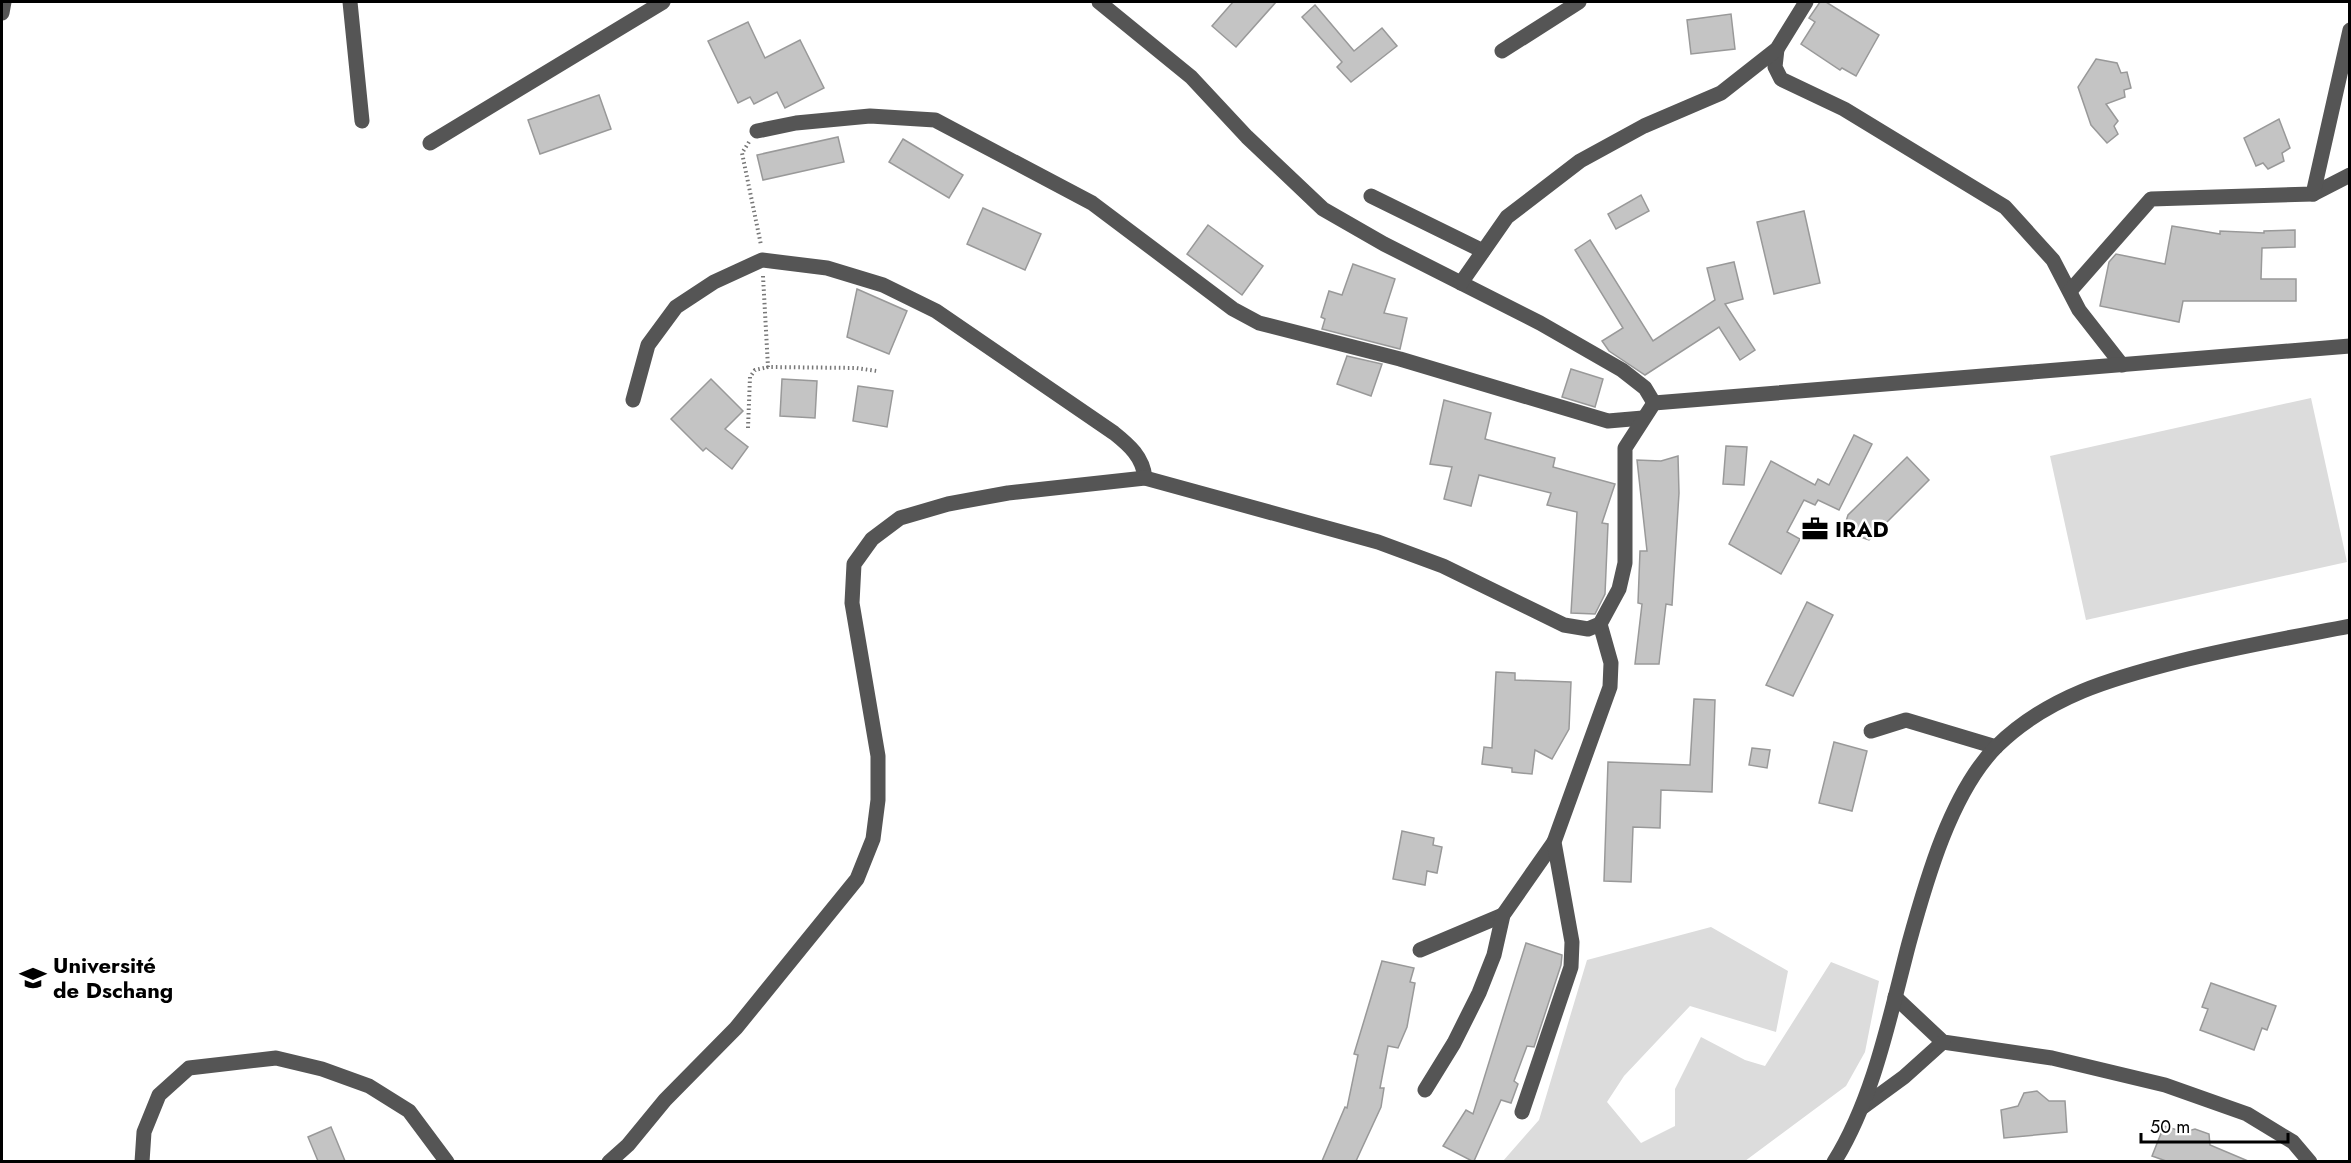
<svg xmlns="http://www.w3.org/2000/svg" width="2351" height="1163" viewBox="0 0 2351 1163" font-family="Jost,sans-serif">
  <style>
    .green { fill: #dcdcdc }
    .building { fill: #c4c4c4; stroke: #999; stroke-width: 1.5 }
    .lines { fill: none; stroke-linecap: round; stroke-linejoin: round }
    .path { stroke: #777; stroke-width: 4; stroke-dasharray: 1.5 3; stroke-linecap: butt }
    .minor { stroke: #555; stroke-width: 15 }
    .labels { text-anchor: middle; stroke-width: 5; stroke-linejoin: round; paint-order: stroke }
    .poi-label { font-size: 22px; font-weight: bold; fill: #000; stroke: #fff; text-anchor: start }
  </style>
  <rect width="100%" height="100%" fill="#fff"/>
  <!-- green -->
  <g class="green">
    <path d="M2311 398 2347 562 2086 620 2050 456Z"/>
    <path d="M1711 927 1788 971 1776 1032 1690 1006 1624 1076 1607 1102 1641 1143 1675 1126V1089L1701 1037 1745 1060 1765 1066 1831 962 1879 981 1865 1052 1846 1086 1745 1161H1503L1539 1120 1587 960Z"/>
  </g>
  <!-- building -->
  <g class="building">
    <path d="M1233 2H1276L1236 47 1212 26Z"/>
    <path d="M1820 2H1826L1879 35 1856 76 1842 68 1840 70 1801 44 1815 22 1809 18Z"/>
    <path d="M1315 5 1354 51 1382 28 1397 46 1351 82 1337 67 1342 62 1302 17Z"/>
    <path d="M1731 14 1735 49 1691 54 1687 20Z"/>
    <path d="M748 22 765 58 800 40 824 88 785 108 777 92 754 104 750 97 738 103 708 41Z"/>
    <path d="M2096 59 2117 63 2121 73 2127 72 2131 88 2124 90 2125 97 2106 104 2118 121 2114 126 2118 134 2107 143 2091 125 2078 87Z"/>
    <path d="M599 95 611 129 540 154 528 120Z"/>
    <path d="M2279 119 2290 148 2282 153 2284 161 2268 169 2263 163 2256 166 2244 138Z"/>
    <path d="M838 137 844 162 763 180 757 155Z"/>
    <path d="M903 139 963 175 949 198 889 162Z"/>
    <path d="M1641 195 1649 211 1616 229 1608 214Z"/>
    <path d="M983 208 1041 234 1025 270 967 244Z"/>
    <path d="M1804 211 1820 283 1774 294 1757 222Z"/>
    <path d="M1208 225 1263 266 1242 295 1187 254Z"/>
    <path d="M2172 226 2220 234V231L2264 233V231L2295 230V247L2262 248 2261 279H2296V301H2183L2179 322 2100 306 2109 262 2116 254 2165 264Z"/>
    <path d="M1590 240 1653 341 1715 300 1707 268 1734 262 1743 299 1725 304 1755 350 1740 360 1719 327 1645 375 1609 351 1602 341 1623 328 1575 250Z"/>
    <path d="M1353 264 1395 279 1384 313 1407 318 1400 349 1322 329 1325 319 1321 317 1329 291 1342 295Z"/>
    <path d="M857 289 907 311 889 354 847 337Z"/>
    <path d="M1347 356 1382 364 1371 396 1337 384Z"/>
    <path d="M1571 369 1603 379 1595 407 1562 397Z"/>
    <path d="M711 379 743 411 725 429 748 447 732 469 706 448 703 451 671 419Z"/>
    <path d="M782 379 817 381 815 418 780 416Z"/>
    <path d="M858 386 893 391 887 427 853 421Z"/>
    <path d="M1444 400 1491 413 1485 439 1555 458 1553 467 1615 484 1602 523 1608 524 1605 594 1595 614 1571 613 1577 512 1547 505 1551 493 1479 475 1471 506 1444 499 1452 467 1430 464Z"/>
    <path d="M1854 435 1872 444 1839 510 1818 500 1815 505 1804 500 1787 532 1800 539 1781 574 1729 544 1771 461 1815 485 1818 479 1829 485Z"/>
    <path d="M1726 446 1747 447 1744 485 1723 484Z"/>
    <path d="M1678 456 1679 493 1672 605 1666 604 1659 664H1635L1642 604 1638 603 1640 551H1647L1637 460 1661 461Z"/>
    <path d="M1907 457 1929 480 1869 540 1843 531 1848 515Z"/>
    <path d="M1807 602 1833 615 1793 696 1766 685Z"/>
    <path d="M1496 672 1515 673V680L1571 682 1569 729 1552 759 1535 750 1532 774 1512 772V768L1482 764 1484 747 1492 748Z"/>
    <path d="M1694 699 1715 700 1712 792 1661 790 1660 828 1633 827 1631 882 1604 881 1608 762 1690 765Z"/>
    <path d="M1834 742 1867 751 1852 811 1819 803Z"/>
    <path d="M1752 748 1770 750 1767 768 1749 765Z"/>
    <path d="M1402 831 1434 838 1433 845 1442 847 1437 873 1427 871 1425 885 1393 879Z"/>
    <path d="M1526 943 1562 955 1561 965 1534 1047 1527 1046 1514 1081 1518 1084 1511 1103 1501 1100 1474 1161H1472L1443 1146 1466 1110 1473 1114Z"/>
    <path d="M1382 961 1414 968 1410 982 1415 983 1407 1027 1398 1048 1388 1046 1380 1088H1384L1381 1107 1356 1161H1322L1345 1107 1347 1108 1358 1055 1354 1054Z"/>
    <path d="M2211 983 2276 1006 2267 1030 2262 1028 2254 1050 2200 1030 2208 1009 2202 1007Z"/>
    <path d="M2037 1091 2049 1101H2065L2067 1132 2004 1138 2001 1110 2018 1106 2024 1093Z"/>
    <path d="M2164 1126 2184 1132 2195 1129 2209 1134 2210 1145 2248 1161H2166L2152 1156Z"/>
    <path d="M331 1127 345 1161H318L308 1137Z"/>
  </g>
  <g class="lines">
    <!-- path -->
    <g class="path">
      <path d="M749 142 742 153 761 245"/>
      <path d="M763 276 768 367 856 368 877 371"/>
      <path d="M748 428 750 377 755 370 768 367"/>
    </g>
    <!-- minor -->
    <g class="minor">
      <path d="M350 2 362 121"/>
      <path d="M1099 2 1191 77 1247 137 1323 209 1384 244 1540 323 1622 370 1645 388 1654 403"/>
      <path d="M2 13 4 2"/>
      <path d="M1777 49 1775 67 1781 79 1844 109 2005 207 2053 260 2079 310 2122 365"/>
      <path d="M1502 51 1579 2"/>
      <path d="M757 131 796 123 870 116 935 120 1092 203 1233 309 1259 323 1400 359 1608 421 1643 418"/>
      <path d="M430 143 663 2"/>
      <path d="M2313 194 2350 175"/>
      <path d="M1371 196 1483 251"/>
      <path d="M1461 283 1507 217 1580 161 1644 126 1721 93 1777 49 1806 2"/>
      <path d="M2070 291 2151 199 2313 194 2350 30"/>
      <path d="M633 400 648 345 676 307 714 282 762 260 827 268 883 285 936 311 1114 433C1129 445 1143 457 1145 478"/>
      <path d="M1871 731 1906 720 1996 747"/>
      <path d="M1420 950 1503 915"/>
      <path d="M1895 997 1943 1042 2052 1058 2165 1085 2247 1114 2293 1142 2310 1162"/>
      <path d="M1425 1090 1454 1043 1479 993 1494 955 1503 915 1554 842"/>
      <path d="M1863 1107 1904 1077 1943 1042"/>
      <path d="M1522 1112 1571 967 1572 942 1554 842 1610 687 1611 663 1600 624"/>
      <path d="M142 1162 144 1132 159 1095 189 1068 276 1058 322 1069 369 1086 409 1111 447 1162"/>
      <path d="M609 1162 628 1145 665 1100 736 1028 857 879 873 839 878 800V756L852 603 854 564 872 539 900 518 948 504 1008 493 1145 478 1378 542 1443 566 1564 625 1588 629 1600 624 1619 589 1625 563V448L1654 403 2350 346"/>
      <path d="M1834 1162C1874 1098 1890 1015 1909 943 1926 881 1951 792 1997 746 2048 696 2113 678 2180 661 2236 647 2293 637 2350 626"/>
    </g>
  </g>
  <!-- icons -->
  <defs>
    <g id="office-bare" transform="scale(2.07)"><path d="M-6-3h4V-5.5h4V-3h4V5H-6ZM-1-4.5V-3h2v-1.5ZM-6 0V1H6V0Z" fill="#000" stroke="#fff" stroke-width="2.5" paint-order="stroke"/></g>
    <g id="university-bare" transform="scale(2.07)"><path d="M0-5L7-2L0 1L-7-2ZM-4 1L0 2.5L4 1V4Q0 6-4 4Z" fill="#000" stroke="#fff" stroke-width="2.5" paint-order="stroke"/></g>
  </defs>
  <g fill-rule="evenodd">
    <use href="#office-bare" x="1815" y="529"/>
    <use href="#university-bare" x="33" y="978"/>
  </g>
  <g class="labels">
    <!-- poi labels -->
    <g class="poi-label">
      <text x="1835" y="537">IRAD</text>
      <text x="53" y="973">Université<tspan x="53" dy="25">de Dschang</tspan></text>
    </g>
  </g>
  <!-- border -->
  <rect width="2351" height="1163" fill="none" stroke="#000000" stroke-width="6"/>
  <!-- scale -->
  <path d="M2141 1133v9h147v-9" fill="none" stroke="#000000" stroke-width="3"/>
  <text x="2150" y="1133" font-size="18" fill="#000000" stroke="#ffffff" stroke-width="4.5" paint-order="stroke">50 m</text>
</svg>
